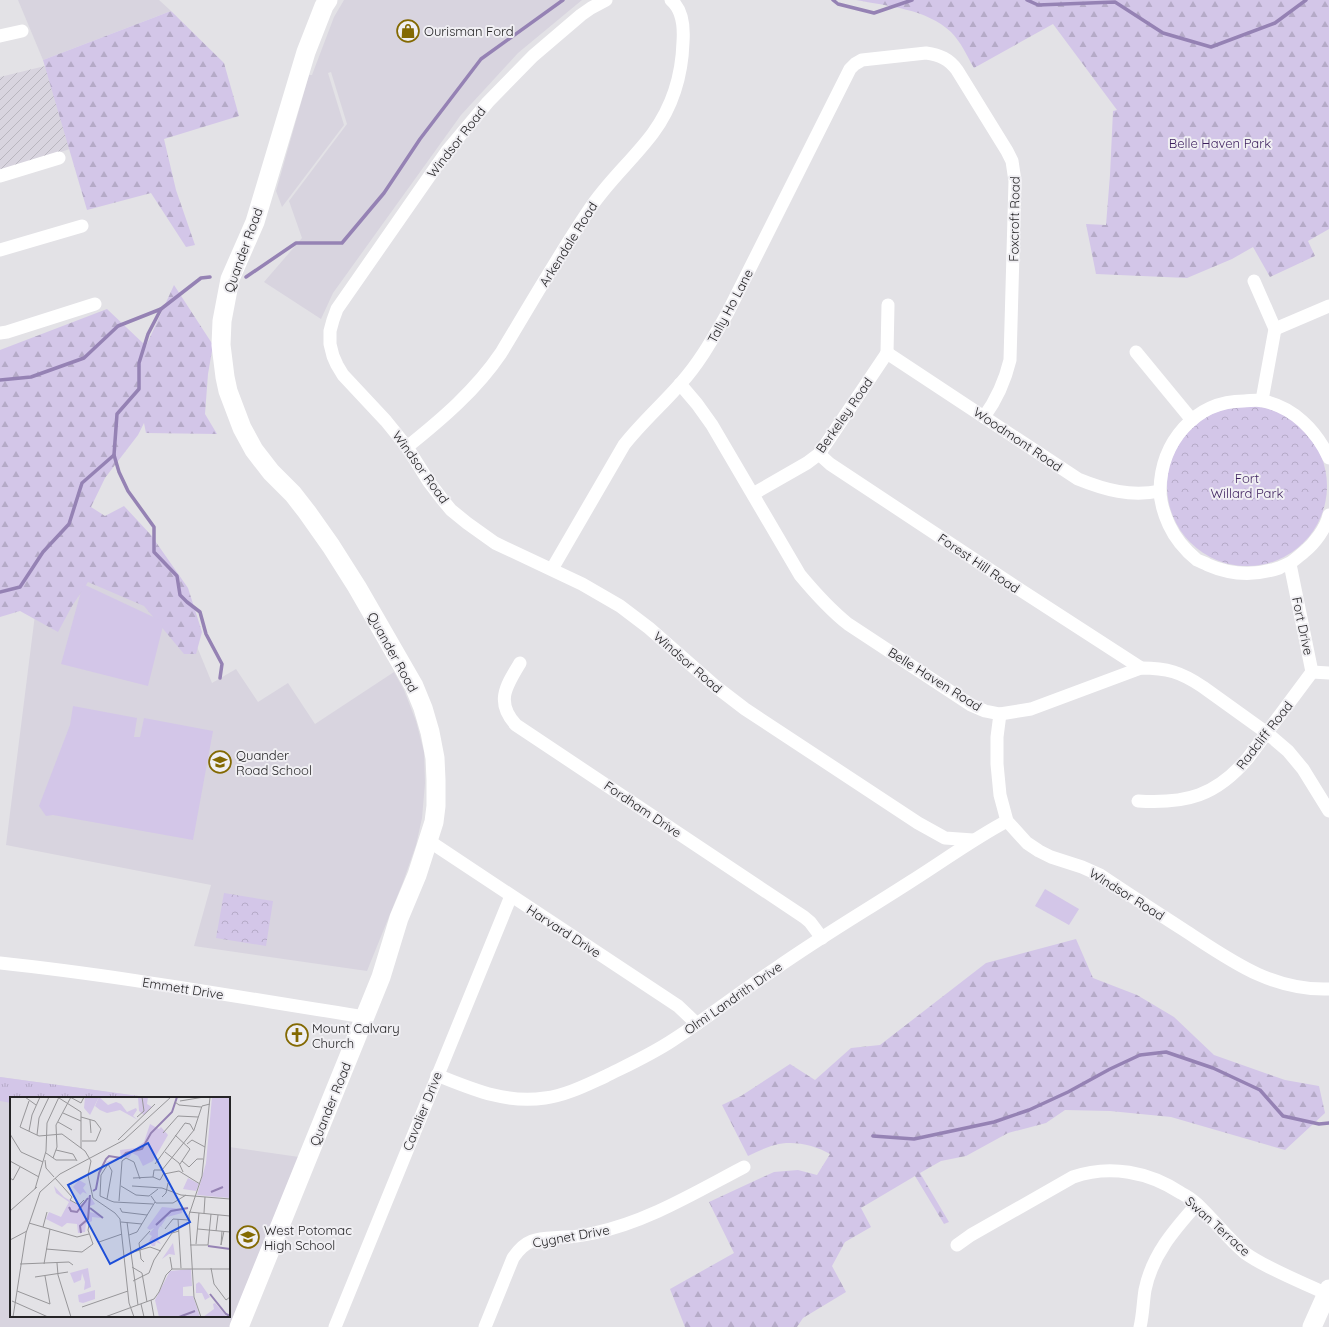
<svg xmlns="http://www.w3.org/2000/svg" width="1329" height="1327" viewBox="0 0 1329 1327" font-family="Quicksand,sans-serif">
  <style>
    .built { fill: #d8d4df }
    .industrial { fill: url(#industrial-furrows) }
    .grass { fill: url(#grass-tufts) }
    .forest { fill: url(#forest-firs) }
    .park { fill: url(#park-crowns) }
    .pitch { fill: #d3c6e8 }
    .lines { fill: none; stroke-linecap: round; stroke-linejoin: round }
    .stream { stroke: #9582b4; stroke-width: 3.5 }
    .street { stroke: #fff; stroke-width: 13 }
    .secondary { stroke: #fff; stroke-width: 19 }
    .labels { text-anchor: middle; stroke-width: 4; stroke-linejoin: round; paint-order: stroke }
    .poi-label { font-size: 13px; fill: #252426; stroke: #f0eff3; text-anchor: start }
    .street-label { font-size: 13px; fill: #252426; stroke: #f0eff3 }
    .park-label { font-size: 13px; fill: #3b1e5c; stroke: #f0eff3 }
    .inset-river { fill: none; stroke: #9582b4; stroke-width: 2 }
    .inset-road { fill: none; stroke: #979699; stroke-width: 1 }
    .view { fill: #1d4ed8; fill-opacity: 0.15; stroke: #1d4ed8; stroke-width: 2 }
    .inset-edge { fill: none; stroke: #252426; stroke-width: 2 }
  </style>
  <defs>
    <pattern id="industrial-furrows" width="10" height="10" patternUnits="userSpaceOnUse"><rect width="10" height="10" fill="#d8d4df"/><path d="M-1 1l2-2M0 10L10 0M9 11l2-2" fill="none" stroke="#b9b6bf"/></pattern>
    <pattern id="grass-tufts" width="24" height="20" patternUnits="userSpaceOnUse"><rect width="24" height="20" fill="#d3c6e8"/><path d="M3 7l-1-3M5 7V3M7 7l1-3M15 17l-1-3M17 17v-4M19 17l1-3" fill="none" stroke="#b5aac7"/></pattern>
    <pattern id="forest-firs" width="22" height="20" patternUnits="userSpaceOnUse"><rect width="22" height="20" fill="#d3c6e8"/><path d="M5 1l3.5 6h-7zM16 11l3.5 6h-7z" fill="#b5aac7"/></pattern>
    <pattern id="park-crowns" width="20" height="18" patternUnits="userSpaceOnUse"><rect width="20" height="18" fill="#d3c6e8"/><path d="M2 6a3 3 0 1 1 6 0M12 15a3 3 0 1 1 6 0" fill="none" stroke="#b5aac7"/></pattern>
  </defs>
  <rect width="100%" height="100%" fill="#e3e2e6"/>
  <!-- built -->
  <g class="built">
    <path d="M18 0H159L171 11 43 60Z"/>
    <path d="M344 0H582L518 53 461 115 333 293 321 319 264 282 302 238 289 201 347 124 331 72 328 73 344 125 282 207 276 191 309 75H312L334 17Z"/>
    <path d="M160 557 212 683 236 669 258 702 288 683 315 724 394 672 404 690 416 721 424 752 425 783 422 818 416 845 403 882 367 971 194 946 211 885 6 845 41 567Z"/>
    <path d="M0 1077 153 1098H11V1316H229V1147L299 1157 231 1327H0Z"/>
  </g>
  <!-- industrial -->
  <path class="industrial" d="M45 66 70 149 0 171V77Z"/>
  <!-- grass -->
  <path class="grass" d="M0 1077 153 1098H105L94 1096 92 1098H11V1103L0 1101Z"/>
  <!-- forest -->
  <g class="forest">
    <path d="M856 0H1329V229L1308 241 1315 256 1270 277 1253 247 1232 259 1187 278 1096 274 1086 224 1106 225 1110 175 1113 111 1117 110 1053 24 974 68C967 56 961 42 951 32 927 9 887 6 856 0Z"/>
    <path d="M171 11 224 63 239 116 164 139 176 190 195 245 186 247 151 193 87 210 43 60Z"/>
    <path d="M174 285 213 345 208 374 205 414 217 434 146 433 144 423 138 435 105 478 91 507 105 516 124 506 151 535 188 588 202 632 196 654H184L144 606 88 582 72 606 58 632 20 611 0 617V350L107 309 146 346Z"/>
    <path d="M1076 939 1093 978 1137 995 1174 1017 1214 1055 1285 1080 1319 1086 1325 1113 1285 1150 1171 1117 1110 1111 1065 1110 1046 1123 1008 1133 966 1156 941 1161 920 1173 949 1222 944 1224 915 1176 861 1208 871 1227 845 1242 832 1266 846 1292 803 1318 797 1327H685L670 1289 734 1253 709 1202 774 1172 798 1170 817 1175 830 1154C815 1145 792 1140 775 1145 766 1147 757 1152 748 1156L722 1105 741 1096 790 1064 815 1080 851 1048 880 1045 986 963Z"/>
  </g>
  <!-- park -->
  <g class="park">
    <circle cx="1247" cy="486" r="80"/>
    <path d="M224 893 273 901 266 946 216 938Z"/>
  </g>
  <!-- pitch -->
  <g class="pitch">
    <path d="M83 584 164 622 148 686 61 664Z"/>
    <path d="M73 706 137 718 134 737H140L144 718 213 731 193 840 53 815 46 816 39 806 70 725Z"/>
    <path d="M1045 889 1079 909 1069 925 1035 906Z"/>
  </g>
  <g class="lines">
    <!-- stream -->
    <g class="stream">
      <path d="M833 0 838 4 874 13 912 0"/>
      <path d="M1027 0 1038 5 1115 2 1163 33 1211 47 1275 23 1306 0"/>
      <path d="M246 277 296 243H342L384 193 420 139 481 59 563 0"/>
      <path d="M0 380 31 377 84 358 118 326 161 309"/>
      <path d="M114 455 119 472 128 491 154 527V552L177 576 180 595 187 602 200 612 206 634 222 664 220 678"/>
      <path d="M0 592 20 587 43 552 69 524 82 483 114 455 117 414 139 389V363L148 334 161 309 201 278 210 277"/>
      <path d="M873 1136 914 1139 994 1122 1029 1110 1068 1092 1110 1069 1140 1055 1166 1052 1213 1068 1260 1090 1283 1116 1319 1124 1329 1123"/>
    </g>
    <!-- street -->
    <g class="street">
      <path d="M606 0 591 8 581 15 533 56 488 102 447 151 337 309 333 320 330 331V344L333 356 337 365 343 375 386 421 407 447 429 482 442 499 451 510 467 523 495 543 582 584 620 606 649 628 715 686 745 709 918 823 945 838 973 840"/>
      <path d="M0 36 22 31"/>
      <path d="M0 176 59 158"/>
      <path d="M0 250 82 226"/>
      <path d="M1254 281 1275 329 1262 400"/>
      <path d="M1275 329 1329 306"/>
      <path d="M0 333 7 332 95 304"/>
      <path d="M1136 352 1192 420"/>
      <path d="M887 353 1078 479C1105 490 1131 497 1160 491"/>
      <path d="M887 353 888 305"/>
      <path d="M680 384 697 404 712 425 800 575C815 593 829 609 848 624L971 705 985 711 1000 714 1031 709 1141 668C1167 668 1181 672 1203 687L1267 733 1288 751 1303 769 1329 811"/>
      <path d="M407 447C442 419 476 390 501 353 530 305 558 256 589 210 607 182 633 160 653 133 672 107 682 75 683 42 684 28 683 10 671 0"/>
      <path d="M819 454 830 464 1022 591 1141 668"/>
      <path d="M1329 458C1316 430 1293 407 1263 401 1257 399 1250 401 1244 401 1195 401 1161 442 1160 490 1160 502 1164 514 1169 525 1175 538 1186 551 1197 560 1201 562 1205 563 1208 565 1231 575 1255 576 1279 568 1282 566 1287 565 1290 563 1295 560 1300 555 1304 552 1315 543 1326 528 1329 515"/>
      <path d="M753 494 807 463 819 454 830 438 887 353"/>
      <path d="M1290 564 1312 672"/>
      <path d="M552 569 624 445C642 422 663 404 681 383 700 362 713 338 727 314L850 69 855 64 862 60 926 53C940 55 949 59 957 70L1007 151 1012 161 1015 181 1010 360C1005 381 997 399 984 417"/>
      <path d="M520 663C506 686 495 702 516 725L804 917 810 922 822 938"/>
      <path d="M1312 672 1329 673"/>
      <path d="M1000 714 997 737V764L1000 795 1007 821 1027 843 1039 851 1051 857 1082 867 1100 875C1128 894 1156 912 1184 930 1230 960 1271 991 1329 989"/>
      <path d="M1138 801C1186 804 1216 796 1248 758L1312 672"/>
      <path d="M429 841 678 1006 697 1024"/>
      <path d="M0 963C122 976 243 998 365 1017"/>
      <path d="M437 1075C472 1089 506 1104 545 1098 567 1095 586 1085 606 1076 628 1065 652 1054 673 1040 707 1018 740 992 775 969 819 938 865 911 910 882 942 862 973 839 1007 821"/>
      <path d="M957 1245 971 1235 1073 1177C1110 1164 1149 1172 1181 1193 1187 1196 1193 1200 1198 1205 1214 1220 1228 1239 1245 1253 1267 1269 1302 1282 1327 1294"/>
      <path d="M335 1327 511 896"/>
      <path d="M485 1327 513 1258C528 1235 542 1239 566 1237 575 1237 585 1235 594 1233 647 1222 696 1192 744 1167"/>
      <path d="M1140 1327C1143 1315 1143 1302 1145 1290 1152 1255 1174 1230 1197 1204"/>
    </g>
    <!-- secondary -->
    <g class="secondary">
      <path d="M239 1327 381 977 399 918 417 875 434 822 436 806V780L435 758 430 732 423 708 414 686 357 587 331 546 307 512 293 494 271 472 254 450 242 428 228 391 225 377 221 345 222 321 230 279 255 222 306 52 324 6 328 0"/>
      <path d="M1312 1327 1329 1289"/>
    </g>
  </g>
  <!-- icons -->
  <defs>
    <g id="shop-ring" transform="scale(1.15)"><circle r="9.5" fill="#f0eff3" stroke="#836902" stroke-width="1.5"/><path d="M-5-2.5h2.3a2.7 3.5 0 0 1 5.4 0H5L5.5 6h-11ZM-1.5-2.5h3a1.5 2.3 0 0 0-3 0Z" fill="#836902"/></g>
    <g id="school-ring" transform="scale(1.15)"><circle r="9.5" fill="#f0eff3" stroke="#836902" stroke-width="1.5"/><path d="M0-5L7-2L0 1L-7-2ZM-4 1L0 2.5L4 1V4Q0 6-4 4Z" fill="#836902"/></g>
    <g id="church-ring" transform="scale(1.15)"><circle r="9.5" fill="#f0eff3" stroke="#836902" stroke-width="1.5"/><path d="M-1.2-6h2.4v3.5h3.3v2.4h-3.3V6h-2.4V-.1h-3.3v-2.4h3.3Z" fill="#836902"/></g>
  </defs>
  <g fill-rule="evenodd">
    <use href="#shop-ring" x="408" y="31"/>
    <use href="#school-ring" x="220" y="762"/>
    <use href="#church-ring" x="297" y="1035"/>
    <use href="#school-ring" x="248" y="1237"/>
  </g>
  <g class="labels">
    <!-- poi labels -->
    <g class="poi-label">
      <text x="424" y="36">Ourisman Ford</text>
      <text x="236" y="760">Quander<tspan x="236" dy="15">Road School</tspan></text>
      <text x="312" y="1033">Mount Calvary<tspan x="312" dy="15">Church</tspan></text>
      <text x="264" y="1235">West Potomac<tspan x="264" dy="15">High School</tspan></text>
    </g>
    <!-- street labels -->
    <g class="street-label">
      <text transform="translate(456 142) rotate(-52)" y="5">Windsor Road</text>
      <text transform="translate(1014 219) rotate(-89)" y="5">Foxcroft Road</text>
      <text transform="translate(568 244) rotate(-58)" y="5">Arkendale Road</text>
      <text transform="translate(243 250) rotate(-70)" y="5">Quander Road</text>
      <text transform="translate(730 306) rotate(-62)" y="5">Tally Ho Lane</text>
      <text transform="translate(844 415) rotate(-55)" y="5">Berkeley Road</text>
      <text transform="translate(1018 439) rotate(34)" y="5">Woodmont Road</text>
      <text transform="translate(421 467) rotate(54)" y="5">Windsor Road</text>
      <text transform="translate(979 563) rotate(34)" y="5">Forest Hill Road</text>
      <text transform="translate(1303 626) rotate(78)" y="5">Fort Drive</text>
      <text transform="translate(393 652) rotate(61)" y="5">Quander Road</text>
      <text transform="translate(688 662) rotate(41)" y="5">Windsor Road</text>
      <text transform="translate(935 679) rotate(32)" y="5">Belle Haven Road</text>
      <text transform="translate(1264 735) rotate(-52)" y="5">Radcliff Road</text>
      <text transform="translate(643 809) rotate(34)" y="5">Fordham Drive</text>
      <text transform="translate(1127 894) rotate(32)" y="5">Windsor Road</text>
      <text transform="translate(564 931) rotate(33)" y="5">Harvard Drive</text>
      <text transform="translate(183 988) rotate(9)" y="5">Emmett Drive</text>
      <text transform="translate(733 998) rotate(-35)" y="5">Olmi Landrith Drive</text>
      <text transform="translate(330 1104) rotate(-68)" y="5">Quander Road</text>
      <text transform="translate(422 1111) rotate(-68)" y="5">Cavalier Drive</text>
      <text transform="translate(1218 1226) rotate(42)" y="5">Swan Terrace</text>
      <text transform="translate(571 1236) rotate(-10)" y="5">Cygnet Drive</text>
    </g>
    <!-- park labels -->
    <g class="park-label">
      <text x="1220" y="148">Belle Haven Park</text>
      <text x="1247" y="483">Fort<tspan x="1247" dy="15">Willard Park</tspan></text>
    </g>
  </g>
  <!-- overview -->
  <g transform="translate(10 1097)">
    <rect width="220" height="220" fill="#e3e2e6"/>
    <path d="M202 0H220V101L187 98 196 66Z" fill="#d3c6e8"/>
    <path d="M89 0 98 8 106 5 111 7 117 15 126 11 127 13 123 19 128 23 110 13 97 16 90 13 85 9ZM128 0H138L137 7 142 10 134 18 129 14ZM140 27 149 32 151 30 158 38 143 64 133 69 128 59 122 56 119 61 113 60 96 66 95 65 111 60 110 53 126 51 134 45ZM178 81 189 87 186 94 173 92ZM69 83 76 87 73 91 77 97 73 95 70 98 63 90ZM44 89 54 100 68 108 78 104V99L82 102 85 107 80 109V115L88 117 91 121 82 120V124L76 127 75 135 68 136 67 127 57 126 52 130 36 122 39 115 51 120 59 105 46 96ZM152 110 173 112 172 116 157 120 151 129 154 131 150 129 148 133V143L151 147 146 145 145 149H142L139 144 142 139 139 137 144 131 140 133 137 131ZM163 146 165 158 159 157 152 162Z" fill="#d3c6e8"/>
    <path d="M75 0H89L80 18 74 11ZM181 172 182 189 173 190V199H183L190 220H149L145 203 160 174ZM189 185 191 187 200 200 195 203 192 196H186V187ZM205 206 217 220H193L204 212 203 207Z" fill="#d3c6e8"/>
    <path d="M78 171 81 190 74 193 75 185 72 176 71 183 64 186 60 176ZM85 193V202L73 206 69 205 68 198Z" fill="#d3c6e8"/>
    <path class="inset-river" d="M83 94 86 92 89 76 96 62 99 59 111 61 116 56 132 52 141 36 162 15 167 0M201 95 213 90M59 110 61 114 67 115 78 101M80 111 93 121M146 128 161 114 178 111M71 136 70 129 78 122 80 98M198 149 220 152M200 197 216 217 220 219M169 220 185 214"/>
    <path class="inset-road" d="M15 0 26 8M60 0 71 6 74 0M49 1 71 15V51M19 4 10 30 29 39 52 37 75 54 81 64 78 78 83 101 105 116 110 122 119 206 124 220M170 4 194 0M165 5 169 8 191 10M53 16 71 24M71 20 85 24 91 32 86 44H72M127 20 134 14 132 0M80 23 81 36M48 25 62 33M19 34 22 18 30 0M153 36 168 19 188 20M0 37 11 55 33 65M27 38 29 21 39 0M165 38 180 52 170 67M108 43 145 7M177 47 182 43 195 50M46 53 63 57 67 64M155 55 169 66 173 75M36 56 46 63H66M43 61 47 50 46 28 61 0M35 63 36 71 44 80M0 64 29 80M172 64 179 70 187 62H193M145 67 175 26 180 27 184 34M152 73 184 33 192 9 200 7M154 77 169 74 190 87M143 80 150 83 154 76M143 80 144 73H152M0 81 3 83 10 70M45 81 62 100 60 103 69 108 74 103M123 81 143 80M111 89 126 98 139 99 148 92M122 89 152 91 171 98 220 102M25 92 36 54 37 26 49 0M141 99 146 106H163L176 98M152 100 156 96 158 86M97 102 102 74 98 67 91 78 90 99 101 104 104 105 143 107M109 104 112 64 116 61 124 65 130 82M110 111 112 115 137 118M0 114 27 90M179 115 220 119M194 116 195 100M168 122 171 171M111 125 132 127M117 125 128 208M19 126 67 140 79 137M33 130 37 115M155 132 163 122 179 123M188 132 220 135M206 134 208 118M212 134 211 148 214 134M119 138 127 135 145 105M0 143 17 134M89 145 112 137M186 147 189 116M180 148H198L201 117M36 152 72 155 83 147 78 133 79 128M120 156 140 150 151 154M160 160 162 172M134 165 131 162 129 146 140 134M47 166 48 178 61 220M10 167 59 165 63 168M34 167 40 132M122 170 132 176 137 205M201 171 204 187 216 203 220 200M25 180 58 175M123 184 139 176 144 163 162 136 169 134M7 194 40 207 35 179M141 203 144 220M2 204 38 220M131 207 134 220M72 210 118 194M3 220 16 136 30 95 50 77 114 43 161 0M95 220 144 202 149 195 156 178 162 172H220M191 220 184 200 179 118 192 79 200 0"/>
    <path class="view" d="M138 46 180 125 100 167 58 88Z"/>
    <rect width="220" height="220" class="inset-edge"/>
  </g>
</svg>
